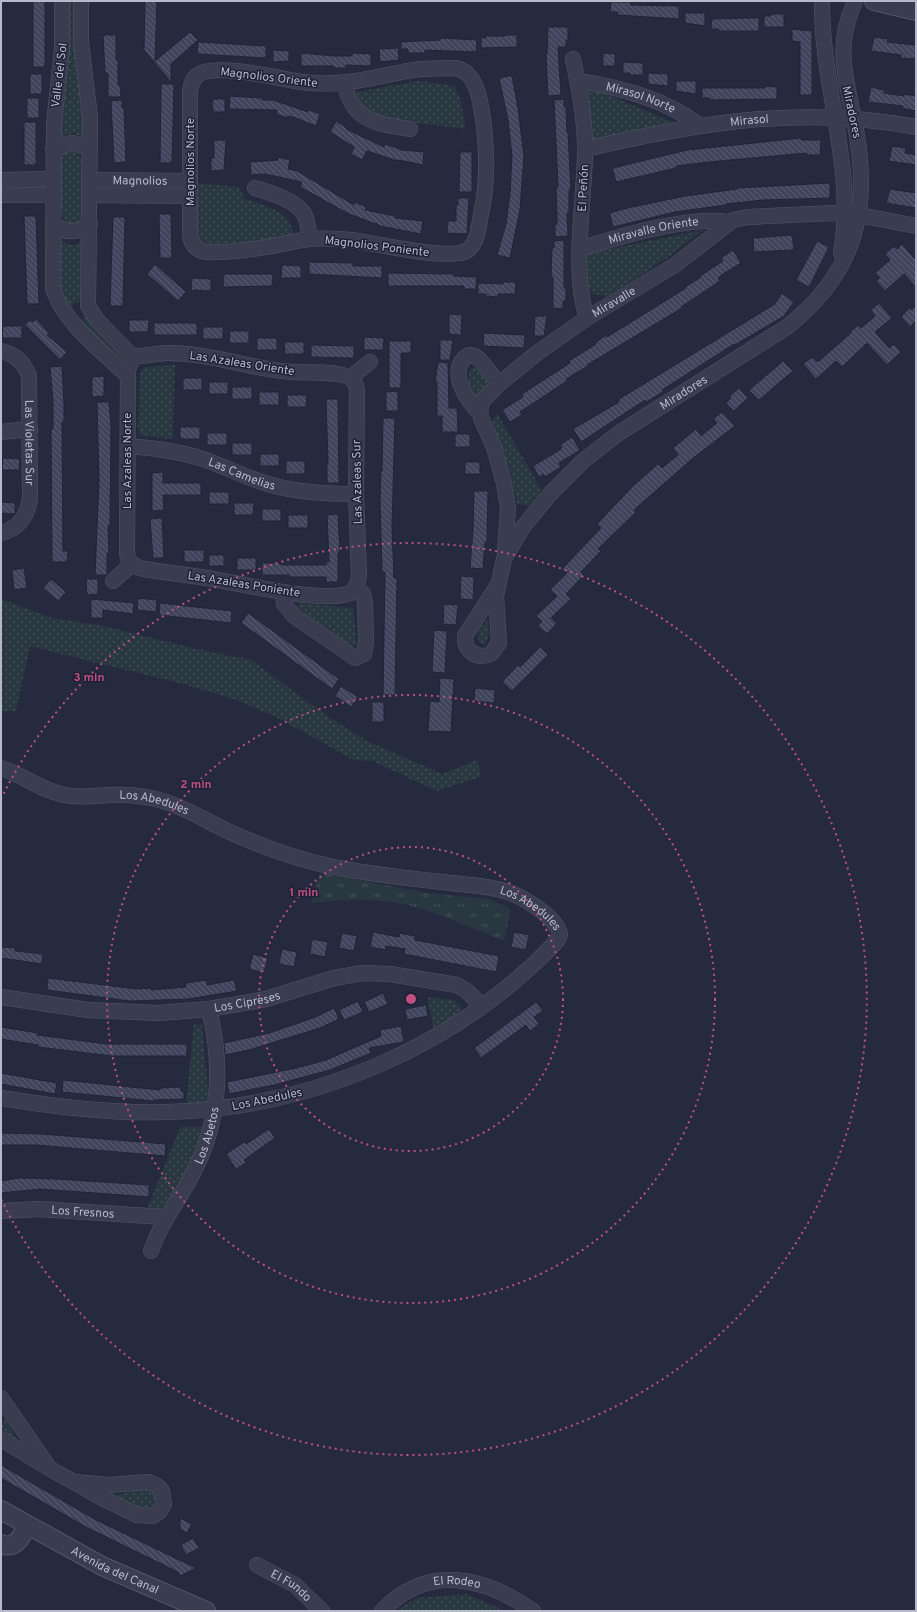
<svg xmlns="http://www.w3.org/2000/svg" width="917" height="1612" viewBox="0 0 917 1612" font-family="Overpass,sans-serif">
  <style>
    .grass { fill: url(#grass-dots) }
    .park { fill: url(#park-tufts) }
    .building { fill: url(#building-back-hatch); stroke: #212436 }
    .lines { fill: none; stroke-linecap: round; stroke-linejoin: round }
    .minor-casing { stroke: #525567; stroke-width: 16 }
    .tertiary-casing { stroke: #525567; stroke-width: 20 }
    .minor { stroke: #3a3d4f; stroke-width: 15 }
    .tertiary { stroke: #3a3d4f; stroke-width: 18 }
    .ring { fill: none; stroke: #be5082; stroke-width: 2; stroke-dasharray: 2 4 }
    .labels { text-anchor: middle; stroke-width: 3; stroke-linejoin: round; paint-order: stroke }
    .street-label { font-size: 12px; fill: #b7b9ca; stroke: #1f2235 }
    .centre { fill: #be5082; stroke: #1f2235; stroke-width: 2 }
    .ring-label { font-size: 12px; text-anchor: middle; font-weight: bold; fill: #be5082; stroke: #1f2235; stroke-width: 3; stroke-linejoin: round; paint-order: stroke }
  </style>
  <defs>
    <pattern id="grass-dots" width="8" height="8" patternUnits="userSpaceOnUse"><rect width="8" height="8" fill="#283740"/><path d="M2 2h.1M6 6h.1" fill="none" stroke="#45525a" stroke-width="1.8" stroke-linecap="round"/></pattern>
    <pattern id="park-tufts" width="24" height="20" patternUnits="userSpaceOnUse"><rect width="24" height="20" fill="#283740"/><path d="M3 7l-1-3M5 7V3M7 7l1-3M15 17l-1-3M17 17v-4M19 17l1-3" fill="none" stroke="#45525a"/></pattern>
    <pattern id="building-back-hatch" width="6" height="6" patternUnits="userSpaceOnUse"><rect width="6" height="6" fill="#40455d"/><path d="M-1 5l2 2M0 0l6 6M5-1l2 2" fill="none" stroke="#595e73"/></pattern>
  </defs>
  <rect width="100%" height="100%" fill="#262a3f"/>
  <!-- grass -->
  <g class="grass">
    <path d="M69 1H78L83 138 74 133 61 137 70 42Z"/>
    <path d="M418 81 454 86 460 98 466 129 401 121 366 111 358 101 357 92Z"/>
    <path d="M590 91 611 96 675 123 592 140 582 95Z"/>
    <path d="M69 151 77 152 83 161V210L80 221 73 225 64 222C59 206 57 171 63 154Z"/>
    <path d="M194 183 239 187 245 199C265 205 290 211 294 234L270 243 208 245 194 235Z"/>
    <path d="M703 230 667 258 608 296 592 294 584 282 585 254Z"/>
    <path d="M58 236 67 244 77 245 82 239 80 300 68 309 59 288Z"/>
    <path d="M85 317 126 355 121 360 80 322Z"/>
    <path d="M175 365 173 439 141 436 138 429 140 373 145 367Z"/>
    <path d="M471 368H480L491 385 477 402C471 390 465 382 471 368Z"/>
    <path d="M497 413 542 491 529 506 517 504 510 471 492 421Z"/>
    <path d="M1 599 52 618 108 627 201 650 251 660 329 717 367 741 442 774 477 760 481 777 436 791 373 761 354 760 274 716 236 700 187 685 30 646 16 711H1Z"/>
    <path d="M298 603 353 608 357 645 347 648 297 608Z"/>
    <path d="M488 619 489 635 485 645 478 641V631Z"/>
    <path d="M427 997 453 1000 461 1007V1018L435 1035Z"/>
    <path d="M194 1024 202 1025 209 1102 186 1103Z"/>
    <path d="M203 1126 194 1159 181 1184 161 1210 147 1209 180 1127Z"/>
    <path d="M5 1418 19 1442 1 1429V1423Z"/>
    <path d="M142 1488 153 1491 158 1501 152 1510 140 1508 114 1496Z"/>
    <path d="M465 1594 507 1611H395L417 1598Z"/>
  </g>
  <!-- park -->
  <path class="park" d="M320 873 428 893 489 899 511 909 504 941C471 928 438 912 403 904 373 897 341 900 311 903Z"/>
  <!-- building -->
  <g class="building">
    <rect x="33" y="1" width="12" height="66"/>
    <path d="M145 1H157L155 61 190 32 198 40 171 64V82L144 50Z"/>
    <path d="M611 2H631L630 5 679 6V19L618 15V12H610Z"/>
    <path d="M685 13H705V26L685 23Z"/>
    <path d="M771 14H784V27H764V16H771Z"/>
    <path d="M746 18H759V31H719V29H711L712 19Z"/>
    <path d="M548 27H568V40H566V47H558L561 95 548 96 546 54H547Z"/>
    <path d="M792 29 812 31V95H800V42L792 41Z"/>
    <path d="M103 35H116V60H118V85H120L121 97H108V73H105Z"/>
    <path d="M505 35H517V47L481 48V38H486V36H505Z"/>
    <path d="M874 37 888 39 887 42 916 45 915 59 901 58V55L871 51Z"/>
    <path d="M441 38 477 40 476 52 425 50V53H408V49H401V42L440 40Z"/>
    <path d="M198 42 266 46V58L197 54Z"/>
    <path d="M398 48 399 60 380 62 379 49Z"/>
    <path d="M273 50 289 51V61L273 62Z"/>
    <path d="M301 53 334 56H352V53L371 54V66L346 65V68H334V66H301Z"/>
    <path d="M603 53 615 54V66H603Z"/>
    <path d="M623 62 643 63V75H630V73H623Z"/>
    <path d="M648 73 668 74V86L648 84Z"/>
    <rect x="30" y="74" width="12" height="20"/>
    <path d="M509 76H512L518 108 524 156 520 210 510 258 497 255 506 224 510 193 512 156 508 120 499 78Z"/>
    <path d="M676 81H696V94L676 91Z"/>
    <path d="M161 84H174L172 162 170 163H160Z"/>
    <path d="M765 86 777 87V99L710 100V98H702V88H765Z"/>
    <path d="M871 87 884 90V93L904 96V94L916 96V111L902 108 903 106 868 102Z"/>
    <path d="M230 96 262 98V100H273L308 112 309 110 320 114 316 126 296 118 288 116V118L276 114 277 110 229 109Z"/>
    <rect x="27" y="98" width="12" height="20"/>
    <path d="M214 99H225V112H213L212 102Z"/>
    <path d="M564 99V107H566L567 132H568L571 190H569V212L567 213 568 236 555 237V225L557 224V217L556 187H558L554 100Z"/>
    <path d="M122 100V108H124L126 162 114 163 111 101Z"/>
    <path d="M336 121 347 128 346 129 384 147 385 144 402 150 424 152 423 165 399 160 398 161 367 151 362 160 351 154 354 147 330 132Z"/>
    <rect x="24" y="122" width="12" height="43"/>
    <path d="M801 138V140H821L820 155H807V153L709 162 676 166V168L616 182 613 170V168L687 150Z"/>
    <path d="M214 140H226L224 170 211 171V158H214Z"/>
    <path d="M892 146 906 148 905 153 916 155V165L889 161Z"/>
    <path d="M460 152H472V192H459Z"/>
    <path d="M278 157 290 160 288 169 297 171 354 205 355 202 366 207 365 210 395 216V218L423 221 421 234 380 226 376 223 375 224 347 213 300 187 302 182 265 174 251 175 250 162 278 160Z"/>
    <path d="M830 183V198L763 200 726 204V205L675 212 613 227 610 215V213L623 209 685 196 737 189V188Z"/>
    <path d="M890 189 916 193V208L886 203Z"/>
    <path d="M458 198H469L467 234 447 233 448 221H456V205H458Z"/>
    <path d="M159 214H171L172 258H160Z"/>
    <path d="M24 216H36L39 304H27Z"/>
    <path d="M113 217H125L123 306H110Z"/>
    <path d="M792 235 794 250 754 252 753 238Z"/>
    <path d="M564 240V288H566V301H563V309L553 308V277H551L552 248H554V241Z"/>
    <path d="M817 241 829 247 809 287 796 280Z"/>
    <path d="M902 244 916 260V287L904 274 885 291 876 281 880 278 875 273 890 260 885 254 894 246 897 249Z"/>
    <path d="M733 250 741 263 723 274 718 278 720 281 681 307 682 308 587 365 588 366 566 379 567 381 520 412 522 415 510 422 502 410 523 397 522 394 570 363 569 361 596 344 595 343 606 335 607 337 686 288 685 287 701 277 700 276 723 261 721 258Z"/>
    <path d="M309 262 353 263V266H382V278L309 274Z"/>
    <path d="M155 264 186 292 178 301 147 274Z"/>
    <path d="M282 265 301 266V278H281Z"/>
    <path d="M388 273 454 274V276L477 277 476 289H464V286H388Z"/>
    <path d="M224 274H273L272 286 223 287Z"/>
    <path d="M192 278 211 279V291L191 290Z"/>
    <path d="M503 282H516L515 294H498V297L486 296V294H478V283L503 284Z"/>
    <path d="M782 293 794 302 784 316 735 345 734 344 662 390 663 392 646 402 645 400 581 442 573 429 619 402 618 400 629 393 775 304Z"/>
    <path d="M879 303 892 318 875 332 889 348 894 344 901 352 887 365 867 343 842 367 836 361 816 379 803 364 812 357 816 361H819L851 333 850 332 858 325 861 328 875 316 871 310Z"/>
    <path d="M916 306V321L910 327 901 317 909 308 911 310Z"/>
    <path d="M449 314 462 315 461 335 449 334Z"/>
    <path d="M535 316H547L544 336H534Z"/>
    <path d="M36 319 49 333 47 335 67 352 60 360 25 325 30 320 33 322Z"/>
    <path d="M129 320H149L148 332H129Z"/>
    <rect x="154" y="323" width="43" height="12"/>
    <path d="M3 326H22V338H2Z"/>
    <rect x="203" y="327" width="20" height="12"/>
    <path d="M230 331H249V343H229Z"/>
    <path d="M484 333 525 335 524 348 483 346Z"/>
    <path d="M364 337 384 338 383 350H364Z"/>
    <rect x="257" y="338" width="20" height="12"/>
    <path d="M440 340H453L450 360H440Z"/>
    <path d="M389 341H411V353H401V388H389Z"/>
    <path d="M284 342H304V354H285Z"/>
    <path d="M311 345 354 346V358L311 357Z"/>
    <path d="M783 361 793 371 759 400 749 390Z"/>
    <path d="M438 362 448 363 449 408H457L458 432H442V416H437V382H435Z"/>
    <path d="M62 366 64 403V422H62L63 551H68L67 562H52L51 429H53V401L50 367Z"/>
    <path d="M104 376V396L92 397V377Z"/>
    <rect x="183" y="378" width="19" height="12"/>
    <rect x="209" y="382" width="19" height="12"/>
    <rect x="232" y="387" width="20" height="12"/>
    <path d="M739 388 748 398 734 411 726 403 731 398 729 397Z"/>
    <path d="M398 391V411H386V392Z"/>
    <rect x="259" y="392" width="20" height="13"/>
    <path d="M287 395H307L306 407H287Z"/>
    <path d="M326 399H338L339 483H327V463H328Z"/>
    <path d="M97 402H109L111 427 110 526H108L109 553H107V575H95L99 480Z"/>
    <path d="M722 412 735 426 692 459 634 510 636 512 598 549 601 551 581 572 584 575 566 594 571 599 551 618 557 623 547 634 538 626 542 621 536 616 557 596 550 590 567 573 562 569 601 528 597 524 633 486 658 464 662 468 678 455 673 448 696 429 701 436 717 423 713 419Z"/>
    <path d="M383 418H395L392 527 394 578H397L395 695H383L385 572H382L380 500 381 471H382Z"/>
    <rect x="180" y="427" width="20" height="12"/>
    <rect x="207" y="433" width="20" height="12"/>
    <rect x="455" y="434" width="15" height="13"/>
    <path d="M572 437 580 450 559 463 561 467 545 477 543 474 539 477 533 466 558 451 562 448 560 445Z"/>
    <rect x="232" y="443" width="20" height="12"/>
    <rect x="260" y="454" width="19" height="12"/>
    <path d="M3 458 20 459 19 470H2Z"/>
    <rect x="286" y="461" width="19" height="13"/>
    <rect x="465" y="462" width="15" height="12"/>
    <path d="M163 472V483H201V495H163L164 510 152 511V473Z"/>
    <path d="M474 491H488L487 542H485L483 569 470 568 473 529Z"/>
    <rect x="209" y="492" width="20" height="12"/>
    <path d="M1 502 15 503V514L1 513Z"/>
    <path d="M234 503H254L253 515H234Z"/>
    <rect x="262" y="509" width="19" height="12"/>
    <path d="M338 514 340 552H338V582H326V577H289V575H262V563H281V565H326V562H329L327 515Z"/>
    <rect x="288" y="515" width="20" height="13"/>
    <path d="M162 518 164 558H153L150 519Z"/>
    <rect x="184" y="550" width="20" height="12"/>
    <rect x="209" y="555" width="15" height="11"/>
    <rect x="237" y="558" width="19" height="12"/>
    <path d="M24 568 27 588 14 590 12 570Z"/>
    <path d="M461 576 474 577 473 600 460 599Z"/>
    <path d="M51 579 66 592 58 601 43 588Z"/>
    <path d="M86 579H98V594L87 595Z"/>
    <path d="M138 598 157 600 156 612 137 610Z"/>
    <path d="M91 599 134 603 133 614 103 610V618H91Z"/>
    <path d="M160 603 232 611 231 623 159 615Z"/>
    <path d="M444 604 458 605 456 625 443 624Z"/>
    <path d="M248 613 339 679 332 689 241 623Z"/>
    <path d="M434 630 447 631 445 673 432 672Z"/>
    <path d="M540 647 548 655 512 691 502 682 518 665 520 667Z"/>
    <path d="M440 678 454 679 451 732 428 731 430 701 439 702Z"/>
    <path d="M341 686 358 697 351 707 335 696Z"/>
    <path d="M475 688 495 690 494 703 474 701Z"/>
    <rect x="372" y="702" width="12" height="20"/>
    <path d="M373 932 399 937 400 933 415 936V940L499 956 496 972 404 954 405 949 386 946 385 950 370 947Z"/>
    <path d="M514 932 529 935 526 950 511 947Z"/>
    <path d="M342 933 357 936 354 951 339 948Z"/>
    <path d="M312 939 328 942 325 957 310 954Z"/>
    <path d="M1 947 15 948V951L43 954 42 964 1 958Z"/>
    <path d="M282 949 297 952 294 967 279 964Z"/>
    <path d="M253 954 268 958 264 973 249 969Z"/>
    <path d="M48 978 136 989 151 988V990L186 987V983L207 980V985L234 980 237 991 188 999 130 1001 47 990Z"/>
    <path d="M383 993 388 1004 369 1012 364 1002Z"/>
    <path d="M358 1001 363 1012 344 1020 339 1010Z"/>
    <path d="M536 1002 543 1011 534 1017 539 1024 530 1031 526 1025 481 1058 474 1048Z"/>
    <path d="M426 1005 428 1016 407 1020 405 1009Z"/>
    <path d="M334 1008 339 1019 320 1028 249 1050 225 1055 224 1043 269 1033 313 1018Z"/>
    <path d="M401 1026 404 1042 369 1048 371 1053 330 1070 274 1085 229 1094 227 1082 296 1068 326 1060 381 1036 380 1030Z"/>
    <path d="M1 1027 38 1033 37 1035 107 1044H187V1056H112L38 1047V1045L1 1039Z"/>
    <path d="M1 1073 57 1083 55 1094 1 1084Z"/>
    <path d="M63 1080 160 1090V1088L181 1087V1091L184 1092V1099L154 1100V1101L62 1092Z"/>
    <path d="M269 1129 275 1138 244 1160 246 1163 236 1169 226 1154 244 1142 246 1144Z"/>
    <path d="M1 1133 42 1134 166 1144 165 1156 36 1145H1Z"/>
    <path d="M19 1178 56 1179 149 1185V1197L41 1189 1 1193V1181Z"/>
    <path d="M1 1465 96 1520 196 1568 180 1576 178 1572 86 1527 1 1478Z"/>
    <path d="M180 1518 192 1524 187 1533 180 1529Z"/>
    <path d="M193 1538 199 1548 186 1555 181 1545Z"/>
  </g>
  <g class="lines">
    <!-- minor casing -->
    <g class="minor-casing">
      <g id="minor">
        <path d="M62 1V49L54 124 53 288C62 321 103 352 127 375"/>
        <path d="M81 1V42L90 117 88 306 97 320 133 357"/>
        <path d="M822 1C821 86 856 168 841 253"/>
        <path d="M573 59C579 88 585 118 585 149 585 199 571 271 587 318"/>
        <path d="M456 68C479 73 481 107 484 126 487 155 488 185 481 214 479 225 478 242 468 250 452 262 373 243 352 240 336 239 319 237 303 240 276 245 251 251 223 252 216 252 208 253 202 251 194 248 191 242 190 235V91C191 85 192 79 198 75 215 62 281 79 302 82 339 87 372 78 407 71 423 68 440 68 456 68Z"/>
        <path id="s1" d="M578 81C619 87 665 99 699 125"/>
        <path d="M345 84C352 121 377 124 410 129"/>
        <path d="M53 149 72 143 90 148"/>
        <path id="s2" d="M585 149C697 123 801 105 916 127"/>
        <path d="M1 180 53 179"/>
        <path id="s3" d="M89 180 190 181"/>
        <path d="M255 188C270 193 293 199 303 212 308 219 308 230 310 239"/>
        <path d="M1 195H53"/>
        <path d="M89 195 190 196"/>
        <path d="M53 224C65 234 78 233 90 224"/>
        <path id="s4" d="M580 249C618 237 690 215 729 222"/>
        <path id="s5" d="M1 351C15 354 24 362 29 376L30 498C28 515 19 529 1 533"/>
        <path d="M165 353C208 352 249 369 292 372 307 373 345 370 354 381L357 389 356 494 359 575 358 581 353 592C327 605 244 584 213 579 190 575 167 573 144 569 134 567 129 563 127 554L128 370 133 357Z"/>
        <path d="M351 377 370 362"/>
        <path d="M480 413C466 401 446 368 469 355L475 356 480 360 499 384"/>
        <path d="M1 432 30 429"/>
        <path id="s6" d="M128 446C154 448 179 451 203 459 227 467 250 480 275 486 302 493 329 494 356 494"/>
        <path id="s7" d="M505 552 508 508 504 483 494 447 481 418 480 409 483 400 499 384 537 353 587 318 675 265 733 220 748 217 835 213 859 215 916 226"/>
        <path d="M113 581 132 564"/>
        <path id="s8" d="M497 586 465 636C464 651 477 660 491 654L499 643 496 596 504 559 523 527 550 494 583 461 619 433 787 327C858 271 872 205 854 120 845 74 835 46 855 1"/>
        <path d="M283 592 284 604 294 616 355 658 364 654 366 642 365 602 363 594 356 587"/>
        <path id="s9" d="M1 768C23 775 42 791 65 795 80 798 95 796 110 795 129 794 148 796 166 802 190 810 210 823 232 833 263 847 296 859 329 866 367 874 404 878 443 882 464 885 488 885 508 892 523 897 558 918 560 935L557 941C457 1047 312 1108 167 1112 112 1114 56 1107 1 1098"/>
        <path id="s10" d="M1 997 88 1010 159 1013 209 1009 266 999 334 978 363 973 390 974 457 985 467 991 482 1006"/>
        <path id="s11" d="M1 1211 39 1209 165 1217"/>
        <path id="s12" d="M151 1251C161 1222 177 1203 191 1177 220 1124 223 1066 209 1009"/>
        <path d="M1 1398 46 1463"/>
        <path d="M1 1439 52 1470 74 1482 104 1499 137 1515 153 1516 160 1511 164 1504 162 1491 156 1485 149 1482 109 1485 74 1482"/>
        <path id="s13" d="M257 1565 295 1585 322 1611"/>
        <path id="s14" d="M382 1611C428 1563 485 1577 533 1611"/>
      </g>
    </g>
    <!-- tertiary casing -->
    <g class="tertiary-casing">
      <g id="tertiary">
        <path d="M874 1 916 11"/>
        <path id="s15" d="M1 1510 102 1566 206 1611"/>
        <path d="M1 1544C16 1550 21 1537 27 1526"/>
      </g>
    </g>
    <!-- minor -->
    <use href="#minor" class="minor"/>
    <!-- tertiary -->
    <use href="#tertiary" class="tertiary"/>
  </g>
  <!-- distance rings -->
  <g class="ring">
    <circle cx="411" cy="999" r="152"/>
    <circle cx="411" cy="999" r="304"/>
    <path d="M1 799A456 456 0 1 1 1 1199"/>
  </g>
  <g class="labels">
    <!-- street labels -->
    <g class="street-label">
      <text transform="translate(59 75) rotate(-83)" y="4">Valle del Sol</text>
      <text transform="translate(269 77) rotate(7)" y="4">Magnolios Oriente</text>
      <text dy="4" stroke="none"><textPath href="#s1" startOffset="65">Mirasol Norte</textPath></text>
      <text transform="translate(852 112) rotate(78)" y="4">Miradores</text>
      <text dy="4" stroke="none"><textPath href="#s2" startOffset="167">Mirasol</textPath></text>
      <text transform="translate(190 162) rotate(-90)" y="4">Magnolios Norte</text>
      <text dy="4" stroke="none"><textPath href="#s3" startOffset="51">Magnolios</textPath></text>
      <text transform="translate(583 188) rotate(-87)" y="4">El Peñón</text>
      <text dy="4" stroke="none"><textPath href="#s4" startOffset="76">Miravalle Oriente</textPath></text>
      <text transform="translate(377 246) rotate(7)" y="4">Magnolios Poniente</text>
      <text dy="4" stroke="none"><textPath href="#s7" startOffset="321">Miravalle</textPath></text>
      <text transform="translate(242 363) rotate(9)" y="4">Las Azaleas Oriente</text>
      <text dy="4" stroke="none"><textPath href="#s8" startOffset="445">Miradores</textPath></text>
      <text dy="4" stroke="none"><textPath href="#s5" startOffset="106">Las Violetas Sur</textPath></text>
      <text transform="translate(127 461) rotate(-90)" y="4">Las Azaleas Norte</text>
      <text dy="4" stroke="none"><textPath href="#s6" startOffset="118">Las Camelias</textPath></text>
      <text transform="translate(357 482) rotate(-91)" y="4">Las Azaleas Sur</text>
      <text transform="translate(244 584) rotate(9)" y="4">Las Azaleas Poniente</text>
      <text dy="4" stroke="none"><textPath href="#s9" startOffset="160">Los Abedules</textPath></text>
      <text dy="4" stroke="none"><textPath href="#s9" startOffset="556">Los Abedules</textPath></text>
      <text dy="4" stroke="none"><textPath href="#s10" startOffset="248">Los Cipreses</textPath></text>
      <text transform="translate(267 1099) rotate(-12)" y="4">Los Abedules</text>
      <text dy="4" stroke="none"><textPath href="#s12" startOffset="129">Los Abetos</textPath></text>
      <text dy="4" stroke="none"><textPath href="#s11" startOffset="82">Los Fresnos</textPath></text>
      <text dy="4" stroke="none"><textPath href="#s15" startOffset="129">Avenida del Canal</textPath></text>
      <text dy="4" stroke="none"><textPath href="#s14" startOffset="84">El Rodeo</textPath></text>
      <text dy="4" stroke="none"><textPath href="#s13" startOffset="40">El Fundo</textPath></text>
    </g>
  </g>
  <circle cx="411" cy="999" r="6" class="centre"/>
  <g class="ring-label">
    <text x="89" y="681">3 min</text>
    <text x="196" y="788">2 min</text>
    <text x="304" y="896">1 min</text>
  </g>
  <!-- border -->
  <rect width="917" height="1612" fill="none" stroke="#b7b9ca" stroke-width="4"/>
</svg>
